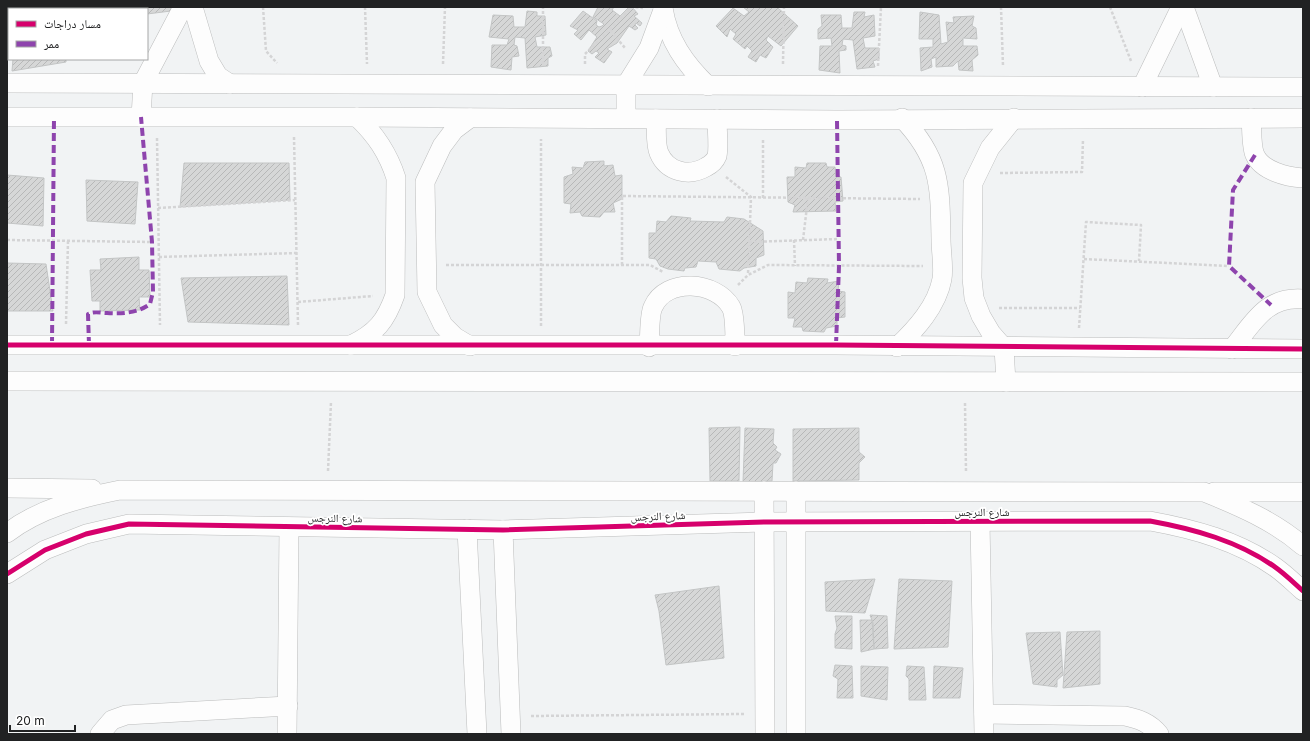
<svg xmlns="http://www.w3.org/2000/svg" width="1310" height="741" viewBox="0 0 1310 741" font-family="Inter,'Noto Naskh Arabic',sans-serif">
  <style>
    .building { fill: url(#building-hatch); stroke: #c3c5c5 }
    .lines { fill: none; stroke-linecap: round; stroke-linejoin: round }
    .minor-casing { stroke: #bbbcbc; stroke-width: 20 }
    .path { stroke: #d4d4d5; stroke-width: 2.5; stroke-dasharray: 3 2; stroke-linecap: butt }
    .minor { stroke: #fdfdfd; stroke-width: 19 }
    .quiet { stroke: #8e44ad; stroke-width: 4; stroke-dasharray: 8 4; stroke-linecap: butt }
    .cycleway-casing { stroke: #fff; stroke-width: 8 }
    .cycleway { stroke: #d6006c; stroke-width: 5 }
    .labels { text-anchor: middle; stroke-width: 3.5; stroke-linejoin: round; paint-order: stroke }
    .street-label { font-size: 11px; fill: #212223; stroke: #fff }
  </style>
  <defs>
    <pattern id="building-hatch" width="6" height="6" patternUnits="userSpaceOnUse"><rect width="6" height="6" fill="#d6d7d7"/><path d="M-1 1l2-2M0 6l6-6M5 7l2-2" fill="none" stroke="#b7b8b8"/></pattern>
  </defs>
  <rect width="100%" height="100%" fill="#f1f3f4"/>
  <!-- building -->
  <g class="building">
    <path d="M120 7H171V11L147 14V9H120Z"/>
    <path d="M598 7H614L612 10 620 16 629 7H632L638 14 634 16 642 23 640 26 636 23 635 25 638 28 635 30 629 26 617 43 607 49 612 52 604 63 595 57 599 53 596 51 592 54 588 51 597 37 589 30 581 40 574 34 578 30 570 26 583 11 597 21 596 25 599 27 602 26 604 24 593 17Z"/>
    <path d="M743 7H777L798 26 781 46 768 36 766 40 773 47 766 58 760 55 756 62 748 57 752 51 747 46 745 49 733 39 736 34 730 29 727 37 716 26 733 8 744 16 749 12Z"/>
    <path d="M527 11 537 12V16H545L546 35 535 37 537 47H550L552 56 548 58V66L527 68 525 38 515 37 514 45 517 46 519 56 512 57 511 70 491 67 492 45H507L509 39 489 37 493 15 513 16 514 27H525Z"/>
    <path d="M854 12H865L864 17 874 15 875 36 863 38 865 48H879V59L873 61 875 67 857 69 853 40 843 39 842 45 846 46V50L839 51 840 73 819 70 820 46H832L831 38 818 39V29L822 26 821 15H841L842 28H852Z"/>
    <path d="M920 12 939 15 941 44 948 42 946 22 954 23 953 17 974 16 972 26 976 28 977 39 963 38V46H977L978 55 972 60 973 71 959 70 958 61 953 66 936 67V57L931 59 932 67 921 71 920 48 933 47V39H919Z"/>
    <path d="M13 59H66V62L12 71Z"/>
    <path d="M604 161V166L613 165 615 176 622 175V199L613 203 615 212H604L600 217 582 216 580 212 570 213 571 204 564 203V177L573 174 572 167 583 168 585 162Z"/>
    <path d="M184 163H289L290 200 180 207Z"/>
    <path d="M807 163H826L827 167H835L836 177H841L843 201 835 202 836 211 793 212 795 205 788 202 787 177H795V167L806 168Z"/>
    <path d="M7 175 44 178 43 226 7 223Z"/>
    <path d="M86 180 138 182 135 224 87 221Z"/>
    <path d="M671 216 691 218 690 221 724 222 727 217 744 219 763 231 764 255 756 258V266L744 268 740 271 719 269 716 262 698 261 696 267 685 268 684 271 668 269 660 266 656 259 649 258V233H656L657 221 666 222Z"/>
    <path d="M139 257V270H149L150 297H139L140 310 100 311V301H92L90 270H101L100 259Z"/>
    <path d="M7 263 46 264 53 311H7Z"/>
    <path d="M287 276 289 325 188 322 181 278Z"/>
    <path d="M808 278 828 279 827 283 839 281 838 291 845 292V317L837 318V326L826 328 824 332 803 331 802 327H793L795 318H788V292L795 293 796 282 807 283Z"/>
    <path d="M740 427 739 481H710L709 428Z"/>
    <path d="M745 428 774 429 773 443 777 447 775 450 781 454 776 463H773L772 481 743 482Z"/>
    <path d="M859 428V452L865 457 859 463V480L793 481V429Z"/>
    <path d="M875 579 865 613 826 611 825 582Z"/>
    <path d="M899 579 952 581 948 647 894 649Z"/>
    <path d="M719 586 724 658 666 665 659 611 655 595Z"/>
    <path d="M870 615 887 616 888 648 874 649 873 623Z"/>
    <path d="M835 616H852V649L835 648V634L837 628Z"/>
    <path d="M860 620H872L874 649 861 652Z"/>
    <path d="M1100 631V684L1063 688 1067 632Z"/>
    <path d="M1060 632 1063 675 1057 680V687L1033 684 1026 633Z"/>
    <path d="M835 665 852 666 853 698H837L838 679 833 676Z"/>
    <path d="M861 666 888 667 887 700 861 696Z"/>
    <path d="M907 666 924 667 926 700H909V679L906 676Z"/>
    <path d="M934 666 963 668 960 698H933Z"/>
  </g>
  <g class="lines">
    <!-- minor casing -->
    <g class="minor-casing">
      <g id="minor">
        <path d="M193 7 209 61 218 76 230 84"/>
        <path d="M1184 7 1213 87"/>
        <path d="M663 8C668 40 685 64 708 86"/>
        <path d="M7 83 1303 87"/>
        <path d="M1142 87 1181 7"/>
        <path d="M7 117H357L837 120 1303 118"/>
        <path d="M141 117 143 83 183 7"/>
        <path d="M470 118 454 130 442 146 425 182 427 292 443 325 455 337 470 346"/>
        <path d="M626 118V85L649 48 663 10"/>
        <path d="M1251 118C1252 127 1251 147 1255 155 1262 171 1287 177 1303 178"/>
        <path d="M656 119C657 129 655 144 659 153 667 172 689 177 706 167 710 165 715 161 717 156 719 148 717 129 717 119"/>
        <path d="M7 345H836L1303 349"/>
        <path d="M351 345C376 333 386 321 395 295L396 178C388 153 376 135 357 117"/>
        <path d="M649 347C650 337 649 315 653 307 666 277 716 281 731 307 735 314 735 337 735 346"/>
        <path d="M897 347C916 329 937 306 942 279 944 267 941 252 941 239 940 186 941 159 902 118"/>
        <path d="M1232 349C1253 323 1266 296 1303 299"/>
        <path d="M7 381 1303 382"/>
        <path d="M1006 382 1004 348 991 333 981 316 974 298 972 278 973 183 990 148 1014 118"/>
        <path d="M7 488 92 489"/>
        <path d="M764 491 765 734"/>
        <path d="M1214 492H1303"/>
        <path d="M980 522 984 734"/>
        <path d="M467 529 477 734"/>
        <path d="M503 530 511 734"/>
        <path d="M7 533C40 508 80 498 120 490L1204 492C1239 506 1274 521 1303 546"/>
        <path d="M7 574 45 550 86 534 129 524 503 530 765 522 1150 521C1194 529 1238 541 1275 567 1285 574 1294 583 1303 591"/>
        <path d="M984 714 1125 716C1139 719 1150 723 1159 734"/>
        <path d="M100 734 112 720 126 715 288 706"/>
        <path d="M287 734 289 527"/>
        <path d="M796 734V491"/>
      </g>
    </g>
    <!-- path -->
    <g class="path">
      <path d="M84 7V9"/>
      <path d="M263 7 266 51 277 63"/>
      <path d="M365 7 367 64"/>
      <path d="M1001 7 1003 66"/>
      <path d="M1110 7 1131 61"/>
      <path d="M610 30 625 48"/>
      <path d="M443 64 445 7"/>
      <path d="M543 64V7"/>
      <path d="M585 64V54L632 7 643 8"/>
      <path d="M783 64 784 7"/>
      <path d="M878 66 881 7"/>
      <path d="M294 137 298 325"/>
      <path d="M157 138 160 325"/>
      <path d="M763 140V198"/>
      <path d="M1000 173 1082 172 1083 139"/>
      <path d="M726 177 751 197 748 274"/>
      <path d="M158 208 295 200"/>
      <path d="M7 240 152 242"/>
      <path d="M794 240 795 266"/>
      <path d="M803 240 808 198"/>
      <path d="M749 242 838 239"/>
      <path d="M159 257 297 253"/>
      <path d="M1084 259 1229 266"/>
      <path d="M446 265H650L663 272"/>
      <path d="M622 265V196L920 199"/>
      <path d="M738 285 748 275 768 265 923 266"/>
      <path d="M298 302 373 296"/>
      <path d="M999 308H1080"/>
      <path d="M66 324 68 241"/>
      <path d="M541 326V139"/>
      <path d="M1079 328 1086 222 1141 225 1139 261"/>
      <path d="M965 403 966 472"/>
      <path d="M328 471 331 402"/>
      <path d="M531 716 744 714"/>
    </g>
    <!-- minor -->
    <use href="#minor" class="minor"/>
    <!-- quiet -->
    <g class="quiet">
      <path d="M1255 155 1233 190 1229 266 1271 305"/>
      <path d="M52 345 54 117"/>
      <path d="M89 345 88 314C95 311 100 313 107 313 122 314 138 313 150 304L153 292 152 242 141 117"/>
      <path d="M836 345 839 266 837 120"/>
    </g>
    <!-- cycleway casing -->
    <g class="cycleway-casing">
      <g id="cycleway">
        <path d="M7 345H836L1303 349"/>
        <path d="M7 574 45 550 86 534 129 524 503 530 765 522 1150 521C1194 529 1238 541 1275 567 1285 574 1294 583 1303 591"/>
      </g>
    </g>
    <!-- cycleway -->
    <use href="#cycleway" class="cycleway"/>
  </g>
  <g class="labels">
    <!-- street labels -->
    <g class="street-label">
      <text x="982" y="516">شارع النرجس</text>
      <text transform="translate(658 516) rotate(-2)" y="4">شارع النرجس</text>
      <text transform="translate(335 518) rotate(1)" y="4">شارع النرجس</text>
    </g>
  </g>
  <!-- border -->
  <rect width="1310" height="741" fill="none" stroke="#212223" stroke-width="16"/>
  <!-- legend -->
  <rect x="8" y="8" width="140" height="52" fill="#ffffff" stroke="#a6a7a7"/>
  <rect x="16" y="21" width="20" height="6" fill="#d6006c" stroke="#a6a7a7"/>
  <text x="44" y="28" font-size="12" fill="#212223">مسار دراجات</text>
  <rect x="16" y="41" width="20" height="6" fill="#8e44ad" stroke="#a6a7a7"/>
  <text x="44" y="48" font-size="12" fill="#212223">ممر</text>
  <!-- scale -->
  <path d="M10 725v6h65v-6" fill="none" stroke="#212223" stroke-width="2"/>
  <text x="16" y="725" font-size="12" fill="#212223" stroke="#ffffff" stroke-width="3" paint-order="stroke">20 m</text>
</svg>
